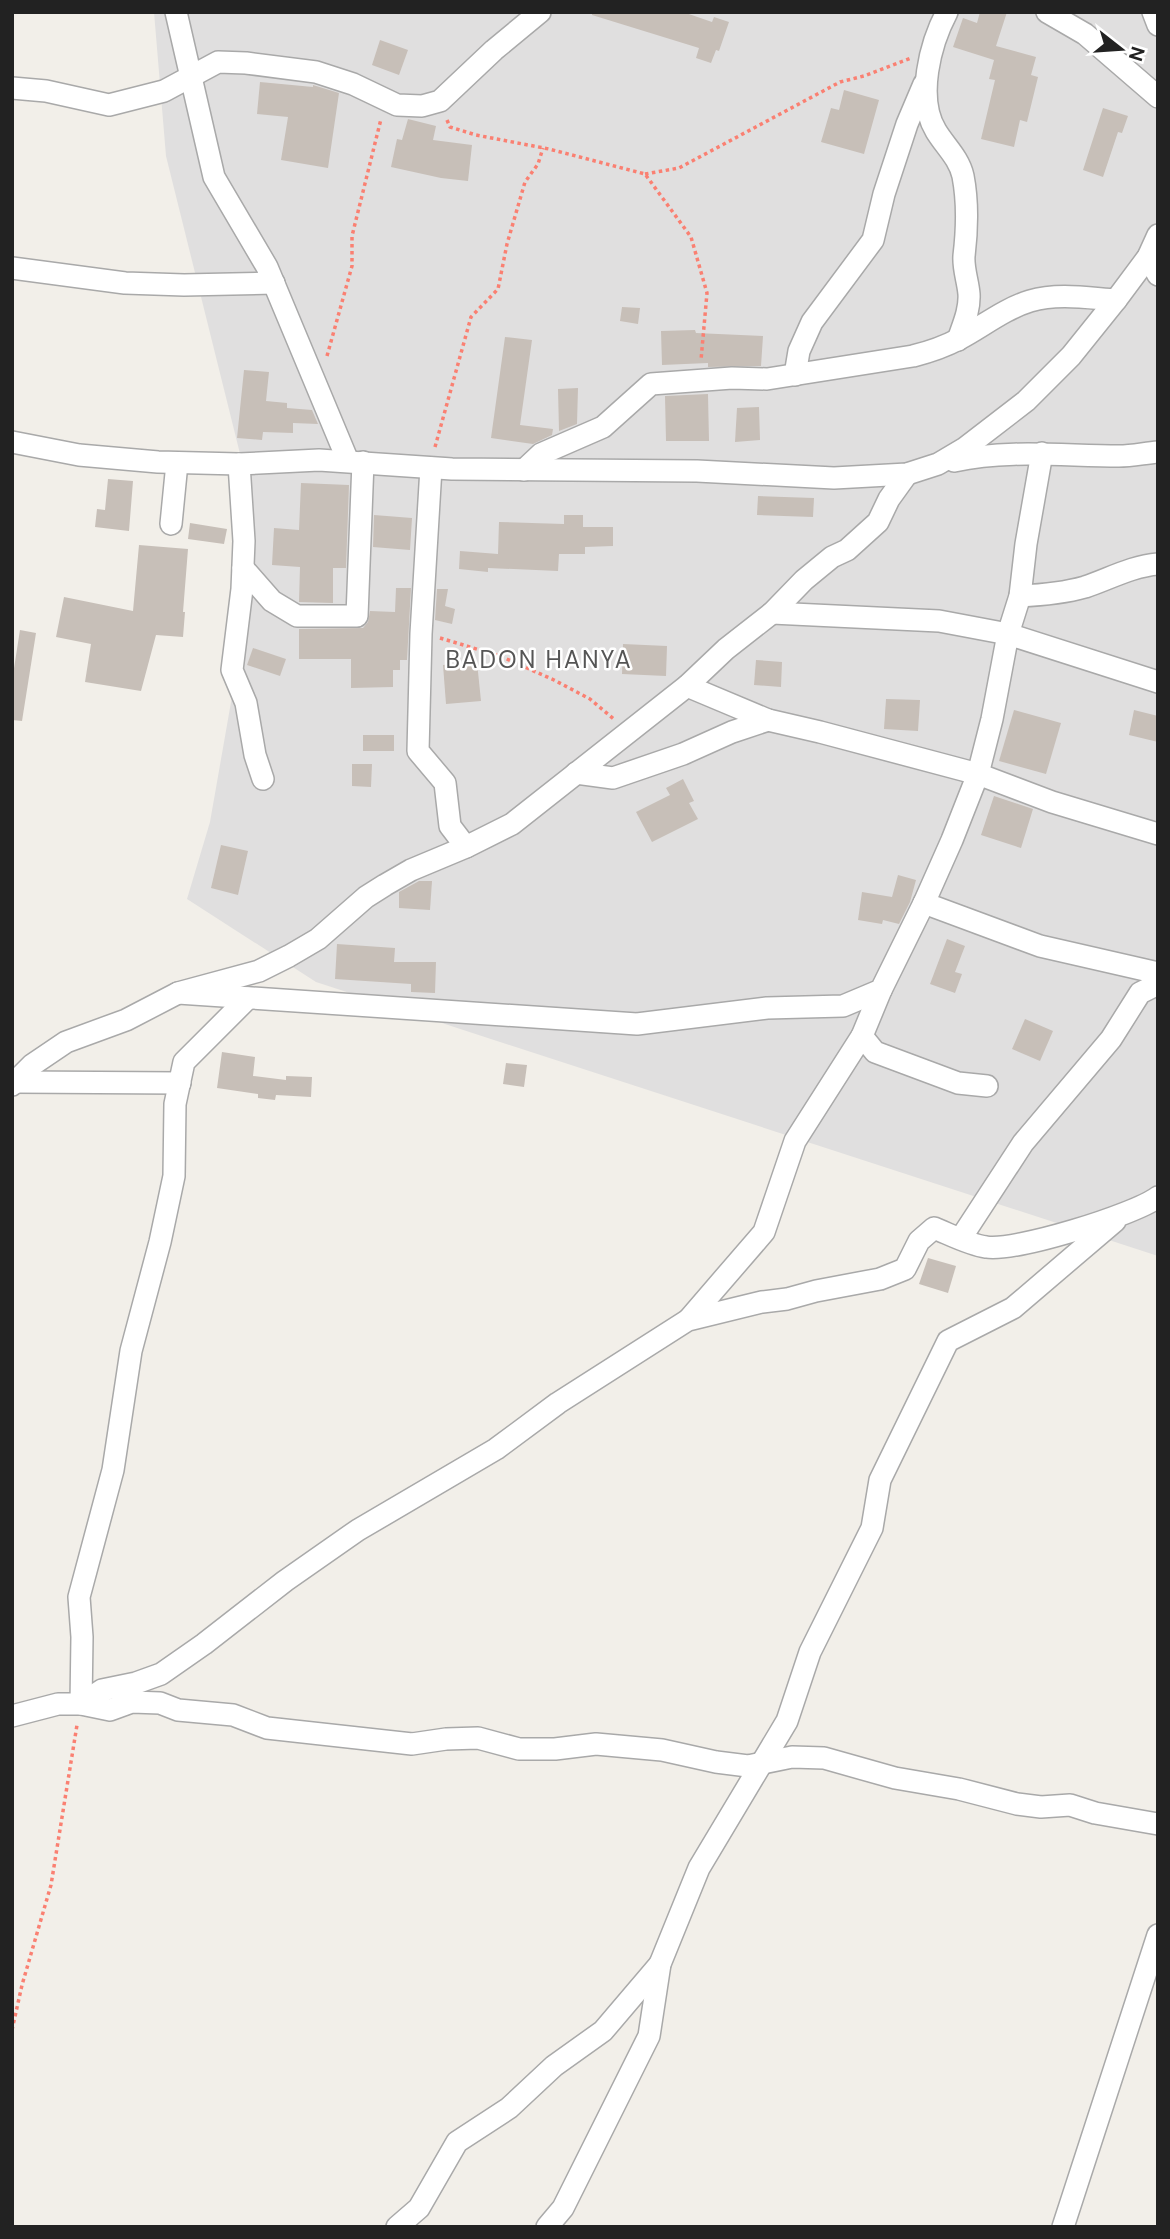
<svg xmlns="http://www.w3.org/2000/svg" width="1170" height="2239" viewBox="0 0 1170 2239" font-family="'DM Sans',sans-serif">
  <style>
    .residential { fill: #e0dfdf }
    .building { fill: #c7bfb8 }
    .lines { fill: none; stroke-linecap: round; stroke-linejoin: round }
    .minor-casing { stroke: #a9a9a9; stroke-width: 24 }
    .path { stroke: #fa8072; stroke-width: 3.5; stroke-dasharray: 3.5 3.5; stroke-linecap: butt }
    .minor { stroke: #fff; stroke-width: 21 }
    .labels { text-anchor: middle; stroke-width: 5; stroke-linejoin: round; paint-order: stroke }
    .quarter-label { font-size: 24px; letter-spacing: 2px; fill: #555; stroke: #fff }
  </style>
  <rect width="100%" height="100%" fill="#f2efe9"/>
  <!-- residential -->
  <path class="residential" d="M154 12H1158V1256L316 982 187 899 210 822 247 611 252 502 166 156Z"/>
  <!-- building -->
  <g class="building">
    <path d="M592 12H683L712 22 714 17 729 22 719 51 716 50 711 63 696 58 699 48 592 15Z"/>
    <path d="M980 12H1007L996 46 1036 57 1031 75 1038 77 1027 122 1020 120 1014 147 981 139 995 80 989 79 994 60 953 47 963 18 977 23Z"/>
    <path d="M380 40 408 50 399 75 372 65Z"/>
    <path d="M260 82 313 87V85L339 93 328 168 281 160 288 117 257 114Z"/>
    <path d="M844 90 879 100 864 154 821 142 831 108 839 110Z"/>
    <path d="M1103 108 1128 116 1122 133 1118 132 1103 177 1083 170Z"/>
    <path d="M408 119 436 126 433 140 472 145 468 181 441 178 391 167 397 139 402 140Z"/>
    <path d="M622 307 640 308 638 324 620 321Z"/>
    <path d="M695 330 696 333 763 336 761 366 708 367V363L662 365 661 331Z"/>
    <path d="M505 337 532 340 520 425 553 429 552 435 533 444 491 438Z"/>
    <path d="M244 370 269 372 266 401 287 403V408L312 410 318 424 293 423V433L263 432 262 440 237 438Z"/>
    <path d="M578 388 577 424 559 431 558 389Z"/>
    <path d="M708 394 709 441H666L665 396Z"/>
    <path d="M759 407 760 440 735 442 737 408Z"/>
    <path d="M108 479 133 481 129 531 95 527 97 509 105 510Z"/>
    <path d="M301 483 349 485 346 568H333V603L299 602 300 567 272 565 274 528 299 530Z"/>
    <path d="M758 496 814 498 813 517 757 515Z"/>
    <path d="M374 515 412 518 410 550 373 547Z"/>
    <path d="M564 515H583V527H613V546L585 547V554H559L558 571 488 568V572L459 569 460 551 498 554 499 522 564 524Z"/>
    <path d="M190 523 227 529 224 544 188 539Z"/>
    <path d="M139 545 188 549 183 612H185L183 637 156 635 141 691 85 682 91 644 56 637 64 597 133 611Z"/>
    <path d="M396 588H411L407 660H400V670H393V687L351 688V659H299V629L363 628 368 622 370 611 395 612Z"/>
    <path d="M437 589H448L445 606 455 609 452 624 435 620Z"/>
    <path d="M20 630 36 633 22 721 12 720V681Z"/>
    <path d="M623 644 667 646 666 676 622 674Z"/>
    <path d="M253 648 286 659 280 676 247 665Z"/>
    <path d="M756 660 782 662 781 687 754 685Z"/>
    <path d="M477 662 481 701 446 704 443 665Z"/>
    <path d="M886 699 920 700 918 731 884 729Z"/>
    <path d="M1014 710 1061 723 1046 774 999 761Z"/>
    <path d="M1134 710 1158 716V742L1129 735Z"/>
    <rect x="363" y="735" width="31" height="16"/>
    <path d="M352 764H372L371 787 352 786Z"/>
    <path d="M683 779 694 801 689 803 698 819 652 842 636 812 670 795 666 788Z"/>
    <path d="M994 796 1033 809 1021 848 981 835Z"/>
    <path d="M221 845 248 851 238 895 211 888Z"/>
    <path d="M898 875 916 880 910 902 899 924 883 920 882 924 858 920 862 892 892 897Z"/>
    <path d="M419 881H432L430 910 399 908V892Z"/>
    <path d="M947 939 965 946 955 972 962 974 955 993 930 984Z"/>
    <path d="M337 944 395 948 394 962H436L435 993 411 992V984L335 979Z"/>
    <path d="M1025 1019 1053 1031 1040 1061 1012 1049Z"/>
    <path d="M222 1052 255 1057 253 1076 286 1080V1076L312 1077 311 1097 276 1095 275 1100 258 1098V1094L217 1088Z"/>
    <path d="M506 1063 527 1065 524 1087 503 1084Z"/>
    <path d="M928 1258 956 1266 948 1293 919 1284Z"/>
  </g>
  <g class="lines">
    <!-- minor casing -->
    <g class="minor-casing">
      <g id="minor">
        <path d="M176 12 214 177 267 267 348 461"/>
        <path d="M947 12C930 44 916 98 936 131 945 146 959 158 963 176 968 202 967 231 964 256 963 269 968 281 969 294 970 310 963 325 958 340"/>
        <path d="M1047 12 1085 34 1158 97"/>
        <path d="M1153 12 1158 25"/>
        <path d="M12 88 46 91 109 105 164 91 218 62 246 63 316 72 353 84 397 105 422 106 440 101 494 50 540 12"/>
        <path d="M1148 257 1158 275"/>
        <path d="M12 268 125 283 184 285 274 283"/>
        <path d="M795 375 799 351 812 322 873 240 884 194 907 124 924 84"/>
        <path d="M12 442 79 455 158 462 239 464 319 460 452 469 697 471 834 478 907 474 938 464 965 448 1026 401 1071 356 1116 300 1148 257 1158 235"/>
        <path d="M954 461C1009 449 1064 456 1119 456 1132 456 1145 453 1158 452"/>
        <path d="M239 464 244 541 242 589 232 670 246 703 255 755 263 779"/>
        <path d="M431 468 421 634 418 751 445 783 450 826 466 847"/>
        <path d="M524 470 541 454 603 427 651 384 732 378 767 379 913 356C929 352 944 347 959 339 982 327 1004 309 1030 301 1058 293 1087 298 1116 300"/>
        <path d="M171 524 177 463"/>
        <path d="M243 568 272 601 297 616H357L363 462"/>
        <path d="M1020 596C1042 595 1064 593 1085 587 1109 579 1132 566 1158 564"/>
        <path d="M772 613 939 621 1008 634 1158 682"/>
        <path d="M687 686 768 720 820 732 978 774 1052 802 1158 834"/>
        <path d="M576 773 613 778 683 754 732 732 768 720"/>
        <path d="M924 903 1040 946 1158 973"/>
        <path d="M178 993 637 1024 767 1008 843 1006 881 990 924 903 952 840 978 774 992 719 1008 634 1020 596 1026 544 1042 453"/>
        <path d="M248 998 184 1062 175 1104 174 1176 160 1242 131 1351 113 1470 79 1597 82 1637 81 1704 110 1710 132 1702 160 1703 178 1710 233 1715 267 1728 412 1744 446 1739 478 1738 519 1749H555L596 1744 662 1750 716 1762 748 1766 792 1757 824 1758 895 1778 959 1789 1017 1804 1041 1807 1070 1805 1095 1813 1158 1824"/>
        <path d="M862 1036 875 1052 958 1083 987 1086"/>
        <path d="M15 1082 180 1083"/>
        <path d="M12 1085 32 1065 66 1042 126 1020 178 993 259 971 289 956 318 939 366 897 385 885 411 870 466 847 512 824 687 686 726 649 772 613 804 580 832 557 847 550 878 522 889 499 907 474"/>
        <path d="M961 1238 1023 1143 1111 1039 1140 993 1158 984"/>
        <path d="M689 1319 764 1232 795 1141 862 1036 881 990"/>
        <path d="M12 1716 58 1704H81L102 1690 136 1683 161 1674 204 1644 285 1581 358 1530 496 1449 558 1403 688 1320 762 1302 787 1299 816 1291 880 1279 905 1269 919 1241 934 1228C949 1234 970 1245 986 1247 1014 1252 1134 1215 1158 1197"/>
        <path d="M397 2227 419 2208 457 2142 509 2108 554 2066 603 2031 660 1964"/>
        <path d="M547 2227 563 2208 649 2036 660 1964 699 1868 787 1721 810 1652 872 1528 880 1480 948 1341 1013 1308 1115 1221"/>
        <path d="M1063 2227 1158 1935"/>
      </g>
    </g>
    <!-- path -->
    <g class="path">
      <path d="M447 120 450 127 476 135 549 149 645 174 691 237 707 293 701 360"/>
      <path d="M645 174 679 168 840 82 864 76 911 58"/>
      <path d="M327 356 352 266V236L381 119"/>
      <path d="M435 447 471 317 498 289 507 244 525 182 538 164 543 148"/>
      <path d="M440 638 500 656 554 680 590 699 615 720"/>
      <path d="M12 2030 22 1985 51 1885 77 1725"/>
    </g>
    <!-- minor -->
    <use href="#minor" class="minor"/>
  </g>
  <g class="labels">
    <!-- quarter labels -->
    <g class="quarter-label">
      <text x="539" y="668">BADON HANYA</text>
    </g>
  </g>
  <!-- border -->
  <rect width="1170" height="2239" fill="none" stroke="#222222" stroke-width="28"/>
  <!-- north arrow -->
  <g transform="translate(1121 49) rotate(107)" stroke="#ffffff" stroke-width="5" paint-order="stroke">
  <path d="M0-5L12 26L0 18L-12 26Z" fill="#222222"/>
  <text y="-10" font-size="19" font-weight="bold" text-anchor="middle" fill="#222222">N</text>
  </g>
</svg>
